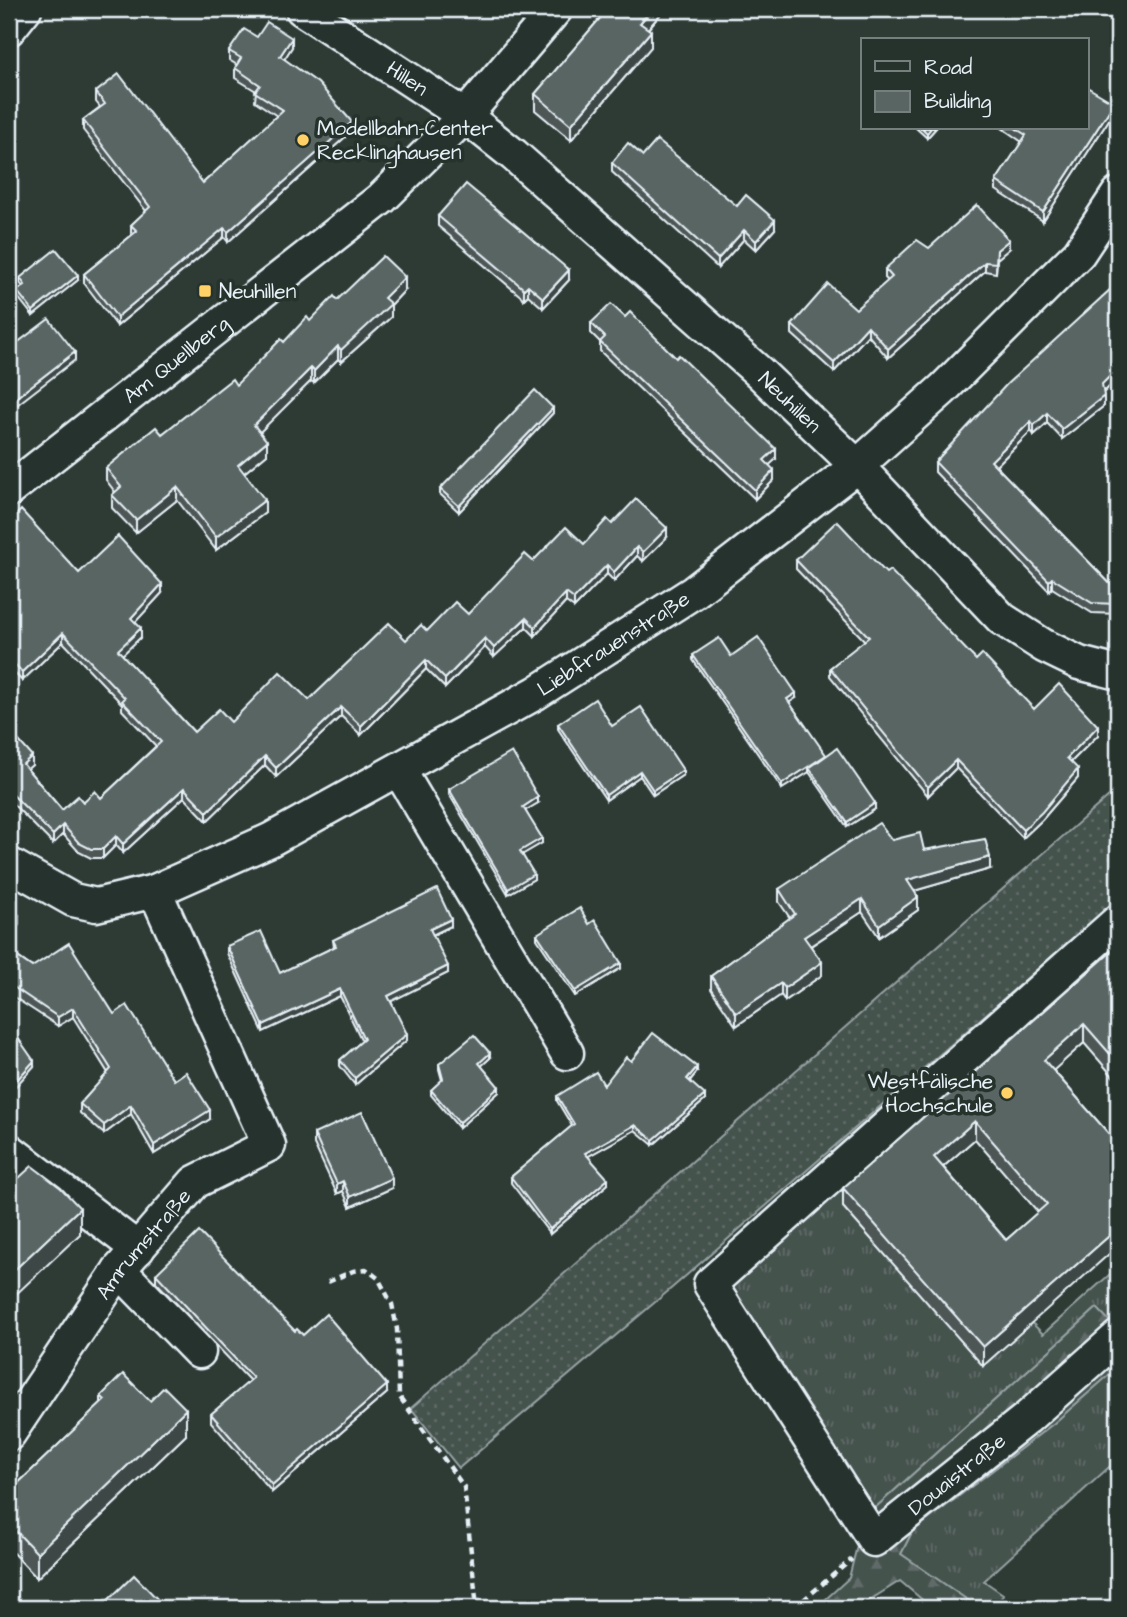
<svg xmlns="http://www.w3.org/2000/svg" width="1127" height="1617" viewBox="0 0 1127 1617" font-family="'Architects Daughter',sans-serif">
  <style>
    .grass { fill: url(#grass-tufts); stroke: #96a2a3; stroke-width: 2 }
    .forest { fill: url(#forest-firs); stroke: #96a2a3; stroke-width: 2 }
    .garden { fill: url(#garden-dots); stroke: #96a2a3; stroke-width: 2 }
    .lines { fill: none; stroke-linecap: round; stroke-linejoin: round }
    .minor-casing { stroke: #e8f1f8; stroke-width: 37 }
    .path { stroke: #e8f1f8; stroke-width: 4.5; stroke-dasharray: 7 5; stroke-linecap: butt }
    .minor { stroke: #26332d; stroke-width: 32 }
    .wall { fill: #4d5755; stroke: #e8f1f8; stroke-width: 2; fill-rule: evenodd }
    .shaded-wall { fill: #3e4745; stroke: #e8f1f8; stroke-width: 2 }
    .building { fill: #596563; stroke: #e8f1f8; stroke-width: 2; fill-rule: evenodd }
    .poi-dot { fill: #ffd166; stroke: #26332d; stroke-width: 2.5 }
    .labels { text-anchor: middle; stroke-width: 7; stroke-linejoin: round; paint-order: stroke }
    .street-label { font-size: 21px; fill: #e8f1f8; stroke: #26332d }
    .poi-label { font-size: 21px; fill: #e8f1f8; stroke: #26332d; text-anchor: start }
  </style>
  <defs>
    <pattern id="grass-tufts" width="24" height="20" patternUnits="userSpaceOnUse" patternTransform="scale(1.75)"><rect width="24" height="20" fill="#45524e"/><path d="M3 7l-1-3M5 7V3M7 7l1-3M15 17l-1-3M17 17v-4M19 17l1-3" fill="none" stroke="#606b68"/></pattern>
    <pattern id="forest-firs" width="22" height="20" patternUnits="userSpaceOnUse" patternTransform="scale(1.75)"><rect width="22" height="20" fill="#45524e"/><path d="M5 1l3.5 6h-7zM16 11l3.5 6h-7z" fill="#606b68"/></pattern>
    <pattern id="garden-dots" width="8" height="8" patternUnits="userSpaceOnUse" patternTransform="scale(1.75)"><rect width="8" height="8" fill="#45524e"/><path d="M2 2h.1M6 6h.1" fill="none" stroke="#606b68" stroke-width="1.8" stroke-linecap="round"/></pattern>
  </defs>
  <rect width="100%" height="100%" fill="#2e3b35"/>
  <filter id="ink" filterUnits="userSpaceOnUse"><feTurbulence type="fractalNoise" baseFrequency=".0143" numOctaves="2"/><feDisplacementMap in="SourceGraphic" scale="14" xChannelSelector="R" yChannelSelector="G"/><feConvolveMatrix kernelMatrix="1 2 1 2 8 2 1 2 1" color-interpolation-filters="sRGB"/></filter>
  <g filter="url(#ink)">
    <!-- grass -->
    <g class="grass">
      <path d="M1118 931V965L843 1207 983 1365 1032 1323 1043 1334 1118 1267V1320L1113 1325 1097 1308 866 1516 730 1303V1280Z"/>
      <path d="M1118 1367V1459L984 1581 1003 1594 997 1608H979L901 1554 912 1532 1054 1423Z"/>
    </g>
    <!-- forest -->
    <path class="forest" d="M1097 1308 1118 1330V1367L1054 1423 912 1532 901 1554 979 1608H932L900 1581 857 1608H816L849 1578 864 1518Z"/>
    <!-- garden -->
    <path class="garden" d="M1118 788V899L673 1287 459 1468 411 1408Z"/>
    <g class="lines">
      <!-- minor casing -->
      <g class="minor-casing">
        <g id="minor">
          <path id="s1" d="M302 9 465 116 514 155 760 373 857 466 1002 619 1044 646 1079 663 1118 673"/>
          <path d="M9 29 25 9"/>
          <path id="s2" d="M9 490 382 198 465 116 556 9"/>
          <path d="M399 770 567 1053"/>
          <path id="s3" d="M9 864 73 900 96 905 155 891 270 840 536 693 694 592 857 466 943 389 1079 253 1118 194"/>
          <path id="s4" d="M1118 921 710 1284 874 1540 1027 1418 1118 1337"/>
          <path d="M9 1150 138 1249"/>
          <path d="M119 1270 199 1352"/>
          <path id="s5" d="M9 1434 119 1270 195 1182 269 1145 155 891"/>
        </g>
      </g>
      <!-- path -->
      <g class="path">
        <path d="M328 1282 353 1271 366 1269 378 1278 392 1304 397 1329 399 1396 464 1487 477 1608"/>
        <path d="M794 1608 852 1559"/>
      </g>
      <!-- minor -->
      <use href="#minor" class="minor"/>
    </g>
    <!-- wall -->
    <g class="wall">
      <path d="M608 9H665L648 29 651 47 571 140 535 110V94Z"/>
      <path d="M257 37 292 47 284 59 352 131 228 242 224 237 117 326 84 283V274L132 235 131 234V225L146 211 83 130V120L100 107 96 102V92L203 183 277 116 255 101 256 91 235 78V68L237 65 229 60V51Z"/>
      <path d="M1114 112 1043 221 996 190V181L1022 142 1002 128H1087Z"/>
      <path d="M916 128H936L927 138Z"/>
      <path d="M643 156 737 206 775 229 756 250 744 239 718 268 612 172V163Z"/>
      <path d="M438 216 569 280 543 308 528 295 524 299 438 226Z"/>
      <path d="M929 248 1009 249 997 259 996 273 985 271 888 358 868 335 834 372 792 334V325L856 309 888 281 885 278V269Z"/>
      <path d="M20 278 78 280 33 316 17 296V291L23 287 20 283Z"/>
      <path d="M1118 286V378L1103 393 1104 406 1062 439 1047 423 1034 435 1031 431 996 466 1118 592V614L1092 613 1052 588 1049 591 935 472V462Z"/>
      <path d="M405 290 391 305V317L341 362 338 359 314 383 311 381 259 432 267 454 244 473 265 513 216 550 177 500 136 533 112 508V495L115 492 106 480V468L162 434 236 385 284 342 337 300Z"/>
      <path d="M625 317 776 459 769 465 774 480 755 499 600 351V342L591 333V323Z"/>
      <path d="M553 413 459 512 440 494V489Z"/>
      <path d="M9 522 79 573 162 593 135 622 141 637 122 655 194 732 309 700 406 640 427 631 468 614 533 561 584 544 612 524 667 537 643 561 637 556 614 581 607 574 574 608 566 602 535 636 526 627 494 657 485 647 445 688 426 669 361 735 341 716 276 777 265 765 207 821 184 797 123 853 116 845 103 858H91L79 852 63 834 53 844 9 800V723L15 737 32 765 27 769 62 810 83 802 101 798 156 746 122 710V704L63 642 22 681 9 667Z"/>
      <path d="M796 560 886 573 976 660 1034 709 1098 735 1071 762 1078 778 1042 820 1023 838 956 768 928 796 830 676V668L865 641 796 569Z"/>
      <path d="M693 655 731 656 796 698 789 702 826 756 875 809 847 827 809 772 782 789 693 660Z"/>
      <path d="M558 724 612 726 683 775 653 795 640 776 606 800 558 729Z"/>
      <path d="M449 789 538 803 525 810 542 843 522 854 534 879 508 894 449 794Z"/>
      <path d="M892 840 990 869 914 891 918 910 879 937 862 912 811 946 822 975 785 1001 781 995 736 1026 711 989V976L790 918 779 902V889Z"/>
      <path d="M589 924 621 968 575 996 537 939V934Z"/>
      <path d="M451 926 433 935 448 973 391 1001 407 1040 355 1085 340 1066V1060L362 1041 340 996 263 1032 227 953V946L280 973 334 947 333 940Z"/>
      <path d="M1118 946V1082L1084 1043 1053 1070 1116 1142 983 1366 843 1207V1188ZM975 1139 1038 1212 1006 1240 943 1167Z"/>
      <path d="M9 951 32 967 114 1014 210 1119 154 1154 131 1114 104 1134 80 1113V1104L108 1073 73 1017 58 1026 9 994Z"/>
      <path d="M9 1044 34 1066 15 1087 9 1078Z"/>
      <path d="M490 1058 481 1066 499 1092 459 1128 431 1095V1090L442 1080 439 1069V1064Z"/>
      <path d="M631 1061 697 1072 690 1081 705 1100 653 1145 635 1130 588 1156 608 1184 550 1234 511 1183V1177L572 1126 557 1101V1096L604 1085Z"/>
      <path d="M314 1134 392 1188 350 1207 343 1191 337 1194 314 1144Z"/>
      <path d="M156 1274 303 1335 387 1393 272 1492 211 1422V1414L250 1381 156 1282Z"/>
      <path d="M101 1396 150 1401 186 1435 37 1578 9 1549V1492L101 1404Z"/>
    </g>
    <!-- shaded-wall -->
    <g class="shaded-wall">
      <path d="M652 9H665L640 38V23Z"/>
      <path d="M651 31V47L571 140V125Z"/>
      <path d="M292 38V47L280 66V56Z"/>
      <path d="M1114 103V112L1043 221V212Z"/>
      <path d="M352 122V131L228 242V232Z"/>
      <path d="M931 128H936L927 138V133Z"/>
      <path d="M775 220V229L756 250V241Z"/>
      <path d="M224 228V237L117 326V317Z"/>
      <path d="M744 230V239L718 268V259Z"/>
      <path d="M1009 240V249L997 259 996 273 997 250Z"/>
      <path d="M985 262V271L888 358V349Z"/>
      <path d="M569 270V280L543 308V298Z"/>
      <path d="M78 275V280L33 316V311Z"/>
      <path d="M405 277V290L391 305V317L341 362V350L384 298Z"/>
      <path d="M528 285V295L524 299V289Z"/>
      <path d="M868 326V335L834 372V363Z"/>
      <path d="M338 346V359L314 383V371Z"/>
      <path d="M75 352V360L9 411V403Z"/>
      <path d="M311 368V381L254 438V425Z"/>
      <path d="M1118 368V378L1102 394V384Z"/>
      <path d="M1104 396V406L1062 439V429Z"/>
      <path d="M553 408V413L459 512V506Z"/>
      <path d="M1047 413V423L1034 435V425Z"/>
      <path d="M1031 421V431L991 471V461Z"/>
      <path d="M267 441V454L238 478V465Z"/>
      <path d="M776 449V459L764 470V460Z"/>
      <path d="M774 470V480L755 499V490Z"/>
      <path d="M177 487V500L136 533V520Z"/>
      <path d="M265 500V513L216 550V537Z"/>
      <path d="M667 528V537L643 561V552Z"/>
      <path d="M637 547V556L614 581V572Z"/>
      <path d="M607 565V574L574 608V599Z"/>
      <path d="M1052 578V588L1049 591V581Z"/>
      <path d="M162 584V593L131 627V618Z"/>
      <path d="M566 593V602L535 636V627Z"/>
      <path d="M526 618V627L494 657V648Z"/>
      <path d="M141 628V637L118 659V650Z"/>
      <path d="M63 633V642L22 681V672Z"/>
      <path d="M485 638V647L445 688V679Z"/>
      <path d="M426 660V669L361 735V726Z"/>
      <path d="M796 693V698L787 704V699Z"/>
      <path d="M341 707V716L276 777V768Z"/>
      <path d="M1098 726V735L1067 766V758Z"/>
      <path d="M826 755 809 768V772L782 789V784Z"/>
      <path d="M32 756V765L23 773V764Z"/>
      <path d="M265 756V765L207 821V812Z"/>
      <path d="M956 760V768L928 796V787Z"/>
      <path d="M1078 769V778L1042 820 1023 838V830Z"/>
      <path d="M683 770V775L653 795V790Z"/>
      <path d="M640 771V776L606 800V795Z"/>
      <path d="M184 788V797L123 853V844Z"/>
      <path d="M538 797V803L523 812V807Z"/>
      <path d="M875 803V809L847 827V822Z"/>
      <path d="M63 825V834L53 844V835Z"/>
      <path d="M116 836V845L103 858V849Z"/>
      <path d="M542 838V843L520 856V851Z"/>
      <path d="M990 857V869L907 893V880Z"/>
      <path d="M534 874V879L508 894V889Z"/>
      <path d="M918 897V910L879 937V925Z"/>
      <path d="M862 899V912L804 950V937Z"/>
      <path d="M19 916V925L9 939V930Z"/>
      <path d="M451 919V926L430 936V929Z"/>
      <path d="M822 962V975L785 1001V988Z"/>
      <path d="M621 963V968L575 996V991Z"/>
      <path d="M448 966V973L388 1003V996Z"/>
      <path d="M781 983V995L736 1026V1013Z"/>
      <path d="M340 989V996L263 1032V1025Z"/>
      <path d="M73 1008V1017L58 1026V1017Z"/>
      <path d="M1084 1024V1043L1044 1079V1060Z"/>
      <path d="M407 1034V1040L355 1085V1078Z"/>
      <path d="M490 1053V1058L479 1068V1063Z"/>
      <path d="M34 1061V1066L15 1087V1082Z"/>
      <path d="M697 1067V1072L687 1084V1079Z"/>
      <path d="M499 1087V1092L459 1128V1123Z"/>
      <path d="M705 1095V1100L653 1145V1140Z"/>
      <path d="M131 1105V1114L104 1134V1125Z"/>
      <path d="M210 1110V1119L154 1154V1145Z"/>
      <path d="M975 1121V1139L934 1175V1157Z"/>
      <path d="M635 1125V1130L585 1158V1153Z"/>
      <path d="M392 1178V1188L350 1207V1197Z"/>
      <path d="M608 1179V1184L550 1234V1229Z"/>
      <path d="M343 1181V1191L337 1194V1184Z"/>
      <path d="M80 1208V1234L9 1301V1275Z"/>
      <path d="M1118 1228V1246L983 1366V1347Z"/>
      <path d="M387 1385V1393L272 1492V1485Z"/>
      <path d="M186 1409V1435L37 1578V1553Z"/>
    </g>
    <!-- building -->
    <g class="building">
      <path d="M608 9H652L640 23 651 31 571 125 535 94Z"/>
      <path d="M267 22 292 38 280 56 318 83 352 122 228 232 224 228 117 317 84 274 137 231 131 225 150 207 83 120 105 104 96 92 119 74 203 183 283 110 255 92 260 85 235 68 241 58 229 51 244 29 257 37Z"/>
      <path d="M1087 87 1114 103 1043 212 996 181 1026 135 1015 128H1087Z"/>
      <path d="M922 128H931L927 133Z"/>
      <path d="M657 140 737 206 746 195 775 220 756 241 744 230 718 259 612 163 628 143 643 156Z"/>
      <path d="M466 184 569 270 543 298 528 285 524 289 438 216Z"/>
      <path d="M977 205 1009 240 997 250 996 263 985 262 888 349 868 326 834 363 792 325 828 284 856 309 892 277 885 269 917 240 929 248Z"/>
      <path d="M56 249 78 275 33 311 17 291 25 285 20 278Z"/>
      <path d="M383 256 405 277 384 298 391 304 341 350 338 346 314 371 311 368 254 425 267 441 238 465 265 500 216 537 177 487 136 520 112 495 121 487 106 468 156 427 162 434 232 379 236 385 281 339 284 342 307 317 310 321 334 296 337 300Z"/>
      <path d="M1118 286V368L1102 384 1104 396 1062 429 1047 413 1034 425 1031 421 991 461 1118 592V604L1092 603 1052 578 1049 581 935 462 1008 383 1112 288 1114 290Z"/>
      <path d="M611 304 625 317 630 312 676 358 679 355 776 449 764 460 774 470 755 490 600 342 605 337 591 323Z"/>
      <path d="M49 319 75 352 9 403V349Z"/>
      <path d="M535 390 553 408 459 506 440 489Z"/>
      <path d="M636 499 667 528 643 552 637 547 614 572 607 565 574 599 566 593 535 627 526 618 494 648 485 638 445 679 426 660 361 726 341 707 276 768 265 756 207 812 184 788 123 844 116 836 103 849H91L79 843 63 825 53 835 9 791V723L15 731 12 733 32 756 23 764 62 810 78 796 83 802 95 791 101 798 161 742 122 701 125 698 63 633 22 672 9 658V522L21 510 79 573 118 536 162 584 131 618 141 628 118 650 194 732 219 709 231 722 280 672 309 700 389 623 406 640 421 625 427 631 455 602 468 614 525 554 533 561 566 527 584 544 607 519 612 524Z"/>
      <path d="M837 521 886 573 890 570 976 660 982 654 1034 709 1059 684 1098 726 1067 758 1078 769 1042 812 1023 830 956 760 928 787 830 668 869 637 796 560Z"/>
      <path d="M758 637 796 693 787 699 826 755 782 784 693 655 719 638 731 656Z"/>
      <path d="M595 699 612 726 641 707 683 770 653 790 640 771 606 795 558 724Z"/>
      <path d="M837 748 875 803 847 822 809 768Z"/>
      <path d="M512 752 538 797 523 807 542 838 520 851 534 874 508 889 449 789Z"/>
      <path d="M879 823 892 840 920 833 924 850 985 839 990 857 907 880 918 897 879 925 862 899 804 937 822 962 785 988 781 983 736 1013 711 976 795 914 779 889Z"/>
      <path d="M437 889 451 919 430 929 448 966 388 996 407 1034 355 1078 340 1060 364 1039 340 989 263 1025 227 946 261 931 280 973 336 946 333 940Z"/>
      <path d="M9 908 19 916 9 930Z"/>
      <path d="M580 908 589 924 595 920 621 963 575 991 537 934Z"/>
      <path d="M69 943 114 1014 127 1005 174 1080 186 1072 210 1110 154 1145 131 1105 104 1125 80 1104 111 1069 73 1008 58 1017 9 984V951L32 967Z"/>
      <path d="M1118 946V1063L1084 1024 1044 1060 1116 1142 1118 1140V1228L983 1347 843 1188ZM975 1121 1047 1204 1006 1240 934 1157Z"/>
      <path d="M653 1033 697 1067 687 1079 705 1095 653 1140 635 1125 585 1153 608 1179 550 1229 511 1177 574 1124 557 1096 596 1072 604 1085 626 1057 631 1061Z"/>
      <path d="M474 1035 490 1053 479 1063 499 1087 459 1123 431 1090 443 1079 439 1064Z"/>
      <path d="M18 1038 34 1061 15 1082 9 1073V1044Z"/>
      <path d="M362 1112 392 1178 350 1197 343 1181 337 1184 314 1134Z"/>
      <path d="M32 1166 61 1188 80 1208 9 1275V1187Z"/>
      <path d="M199 1232 295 1331 297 1329 303 1335 326 1314 387 1385 272 1485 211 1414 253 1378 156 1274Z"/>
      <path d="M123 1374 150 1401 164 1387 186 1409 37 1553 9 1524V1492L105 1400 101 1396Z"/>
      <path d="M134 1575 166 1608H100Z"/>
    </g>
  </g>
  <!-- markers -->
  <g class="poi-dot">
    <circle cx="303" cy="140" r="7"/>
    <rect x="198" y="284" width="14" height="14" rx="3.5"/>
    <circle cx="1007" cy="1093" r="7"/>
  </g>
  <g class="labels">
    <!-- street labels -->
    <g class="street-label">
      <text dy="7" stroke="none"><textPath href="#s1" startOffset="126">Hillen</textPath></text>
      <text dy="7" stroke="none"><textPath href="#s2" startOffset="212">Am Quellberg</textPath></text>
      <text dy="7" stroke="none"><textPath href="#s1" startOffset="628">Neuhillen</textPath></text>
      <text dy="7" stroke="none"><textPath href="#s3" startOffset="679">Liebfrauenstraße</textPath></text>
      <text dy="7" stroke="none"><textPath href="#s5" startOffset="233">Amrumstraße</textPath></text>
      <text dy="7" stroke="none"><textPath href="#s4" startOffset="956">Douaistraße</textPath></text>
    </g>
    <!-- poi labels -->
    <g class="poi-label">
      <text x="317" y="135">Modellbahn-Center<tspan x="317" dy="24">Recklinghausen</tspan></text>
      <text x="219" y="298">Neuhillen</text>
      <text x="993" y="1088" text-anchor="end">Westfälische<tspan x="993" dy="24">Hochschule</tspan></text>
    </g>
  </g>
  <!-- margin -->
  <rect width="1127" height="1617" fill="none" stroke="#26332d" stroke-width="35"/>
  <rect x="18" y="18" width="1092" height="1582" fill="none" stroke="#e8f1f8" stroke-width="2.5" filter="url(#ink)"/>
  <!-- legend -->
  <rect x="861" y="38" width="228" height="91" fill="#26332d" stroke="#747f7e" stroke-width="2"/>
  <rect x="875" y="61" width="35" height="10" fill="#26332d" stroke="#747f7e" stroke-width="2"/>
  <text x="924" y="74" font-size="21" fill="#e8f1f8">Road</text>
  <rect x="875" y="91" width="35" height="21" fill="#596563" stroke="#747f7e" stroke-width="2"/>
  <text x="924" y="108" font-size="21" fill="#e8f1f8">Building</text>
</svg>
